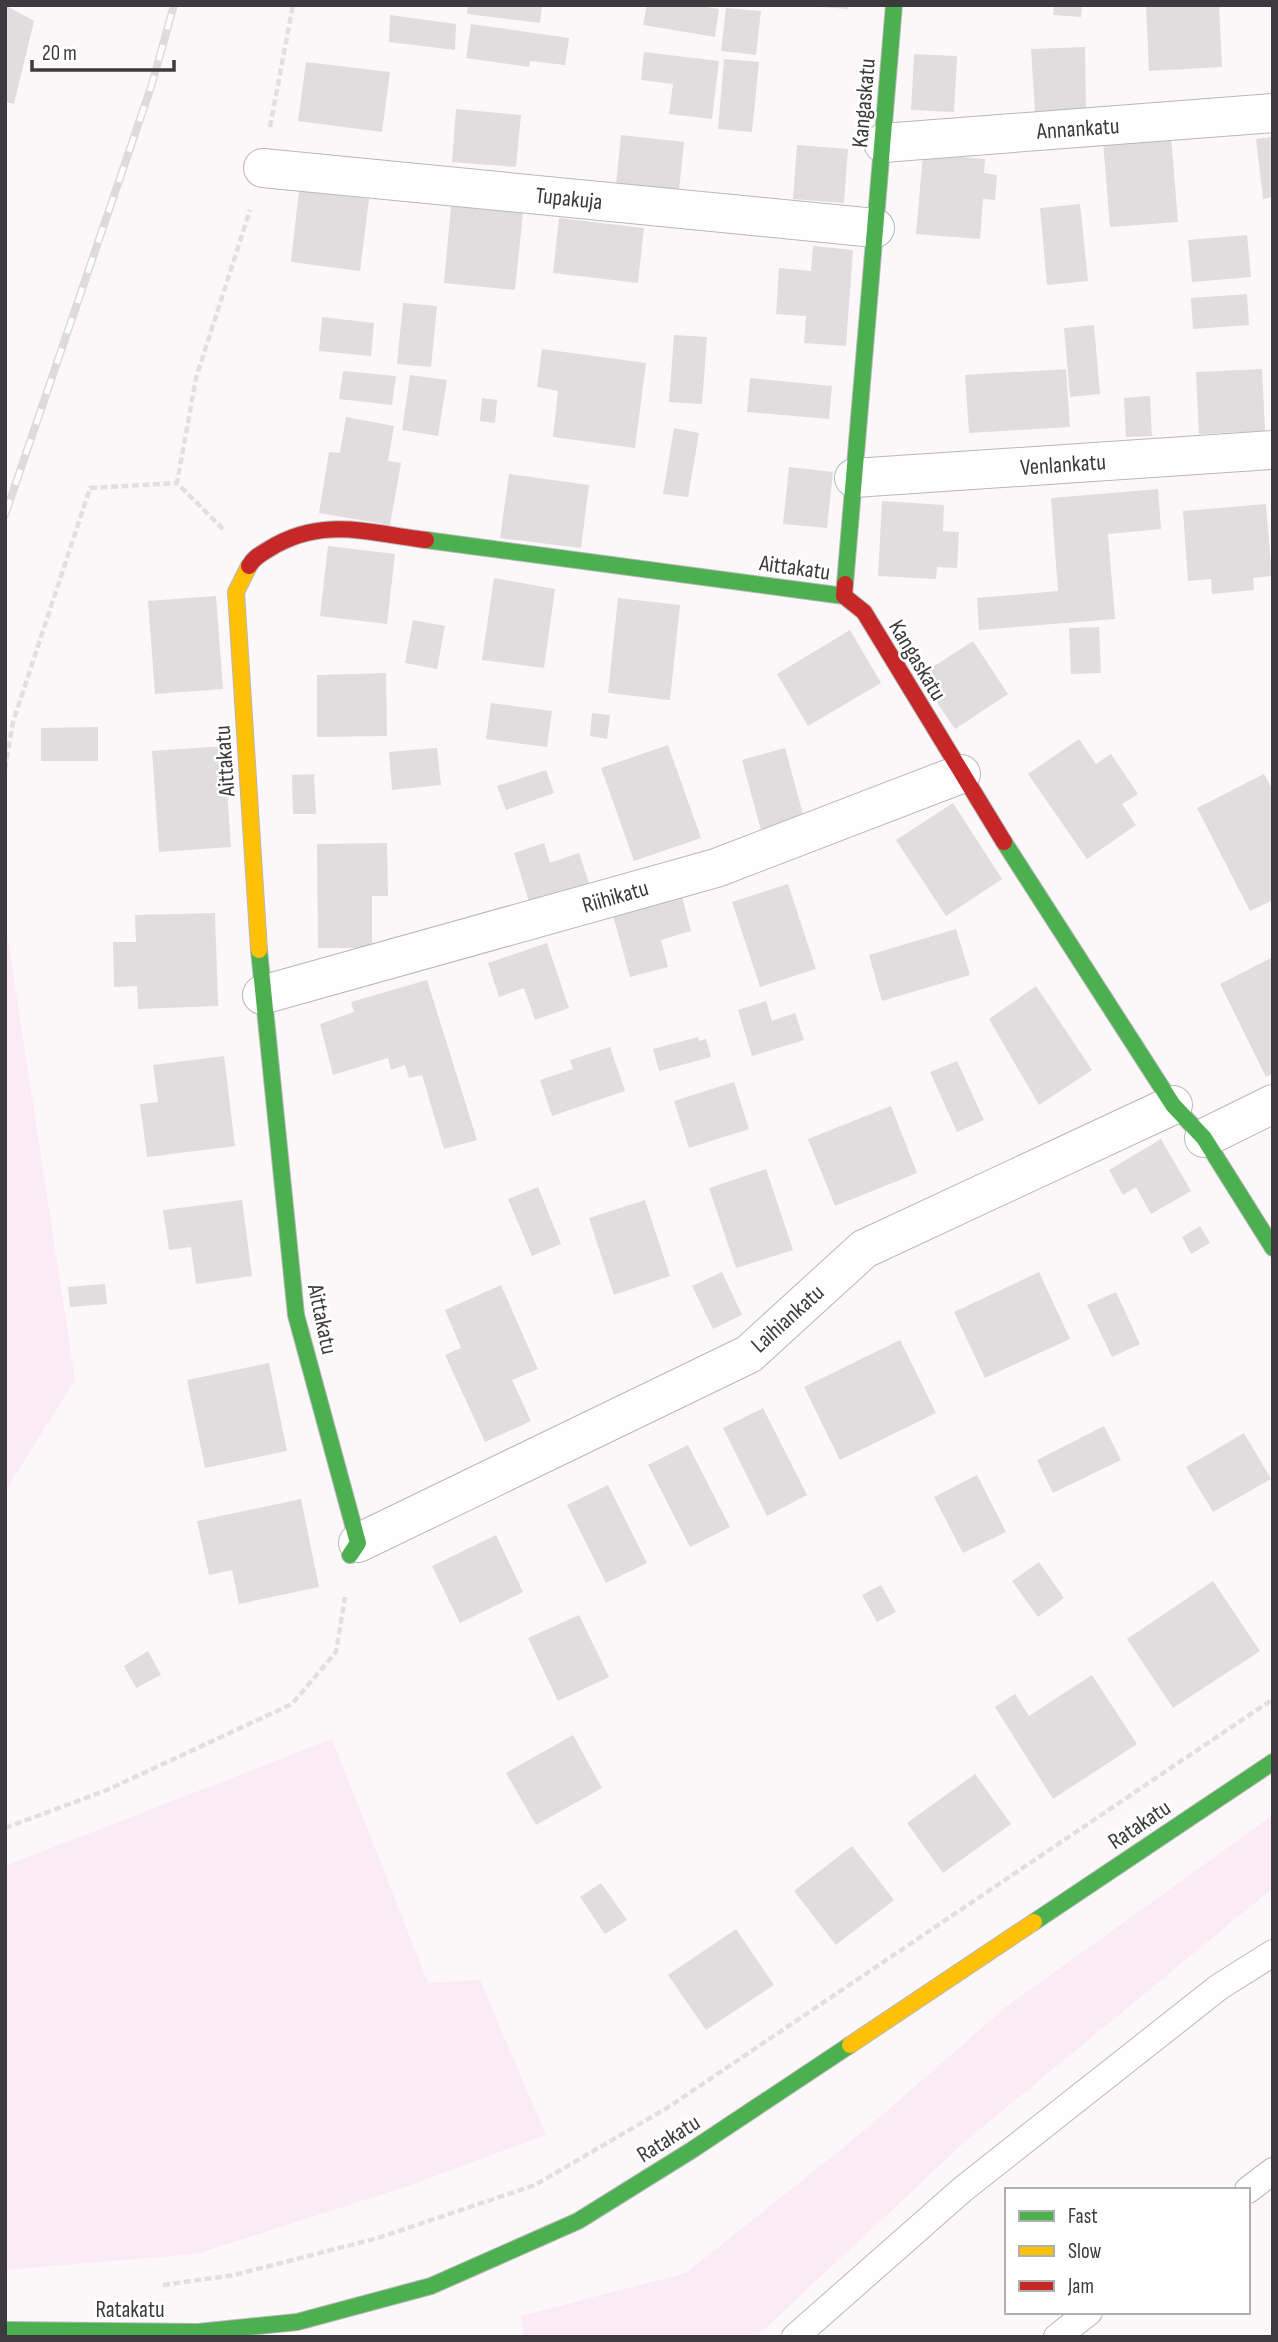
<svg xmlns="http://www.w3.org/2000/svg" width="1278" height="2342" viewBox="0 0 1278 2342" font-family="'Sofia Sans Condensed',sans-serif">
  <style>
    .green { fill: #faebf5 }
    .building { fill: #e0ddde }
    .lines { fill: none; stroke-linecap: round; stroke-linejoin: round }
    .lane-casing { stroke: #b9b7b8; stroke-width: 28 }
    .street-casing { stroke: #b9b7b8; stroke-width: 40 }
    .fast-casing { stroke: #b9b7b8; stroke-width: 18 }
    .slow-casing { stroke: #b9b7b8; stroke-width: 18 }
    .jam-casing { stroke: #b9b7b8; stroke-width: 18 }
    .path { stroke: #e1e0e0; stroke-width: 4.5; stroke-dasharray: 7 3.5; stroke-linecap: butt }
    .lane { stroke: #fffefe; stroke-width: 26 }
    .street { stroke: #fffefe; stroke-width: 38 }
    .fast { stroke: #4caf50; stroke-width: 16 }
    .slow { stroke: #ffc107; stroke-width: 16 }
    .jam { stroke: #c62828; stroke-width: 16 }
    .rail-casing { stroke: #dcdadb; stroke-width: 8 }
    .rail { stroke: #fff; stroke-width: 5; stroke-dasharray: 16; stroke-linecap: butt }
    .labels { text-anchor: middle; stroke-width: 5; stroke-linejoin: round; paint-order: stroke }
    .street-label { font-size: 23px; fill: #3c3a3c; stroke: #fff }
  </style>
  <rect width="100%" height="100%" fill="#fcf8fa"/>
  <!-- green -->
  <g class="green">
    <path d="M5 920 75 1380 5 1491Z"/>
    <path d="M332 1739 428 1983 480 1980 546 2135 408 2186 196 2254 5 2270V1866Z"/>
    <path d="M1273 1815V1888L968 2139 756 2337H524L521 2316 686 2273 859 2135 1006 2007Z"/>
  </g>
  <!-- building -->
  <g class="building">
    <path d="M5 5 34 21 14 104 5 102Z"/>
    <path d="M468 5H542L540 23 467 14Z"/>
    <path d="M647 5H693L719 9 715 37 643 25Z"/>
    <path d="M821 5H848V9L821 7Z"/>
    <path d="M1054 5H1082L1081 17 1053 15Z"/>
    <path d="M1146 5H1219L1222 67 1149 71Z"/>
    <path d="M726 8 761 11 756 55 721 51Z"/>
    <path d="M390 15 456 24 455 50 389 42Z"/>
    <path d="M471 24 569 38 565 65 530 61 529 67 466 58Z"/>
    <path d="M1085 47 1086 113 1035 112 1031 49Z"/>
    <path d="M644 52 719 61 712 119 669 114 673 84 641 80Z"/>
    <path d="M914 54 957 56 954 112 911 110Z"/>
    <path d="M724 59 759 62 752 132 718 129Z"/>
    <path d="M306 62 390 72 382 132 298 121Z"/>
    <path d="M456 109 521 115 516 167 452 162Z"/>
    <path d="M621 135 684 142 679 190 616 184Z"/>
    <path d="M1171 136 1178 222 1110 227 1103 142Z"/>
    <path d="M1273 137V197L1263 199 1256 139Z"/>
    <path d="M797 145 848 149 844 203 793 199Z"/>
    <path d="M923 154 985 159 984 173 997 175 995 200 983 199 980 239 916 234Z"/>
    <path d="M299 190 369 199 360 271 291 262Z"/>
    <path d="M1080 204 1088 281 1047 285 1040 208Z"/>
    <path d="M451 206 523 213 515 290 444 283Z"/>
    <path d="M559 218 644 228 638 283 553 273Z"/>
    <path d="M1247 235 1251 277 1192 282 1188 240Z"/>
    <path d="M813 246 853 250 846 346 804 343 806 316 776 314 779 268 811 271Z"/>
    <path d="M1247 294 1249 325 1193 329 1191 298Z"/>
    <path d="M403 303 437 306 431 367 397 364Z"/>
    <path d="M322 317 374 323 371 356 319 351Z"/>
    <path d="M1094 325 1100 394 1070 397 1064 328Z"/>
    <path d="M674 335 707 337 702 404 669 402Z"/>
    <path d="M542 349 646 363 635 448 553 437 558 391 537 387Z"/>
    <path d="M1066 369 1070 427 969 433 965 375Z"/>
    <path d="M1262 369 1265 431 1199 434 1196 372Z"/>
    <path d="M343 371 396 376 392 405 339 399Z"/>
    <path d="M410 375 447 380 438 436 402 430Z"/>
    <path d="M750 378 832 386 829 419 747 412Z"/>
    <path d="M1150 396 1152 436 1126 437 1124 398Z"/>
    <path d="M482 398 497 400 495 423 480 421Z"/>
    <path d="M346 417 394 426 388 461 401 463 390 525 319 513 329 452 340 453Z"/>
    <path d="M674 428 699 433 688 497 663 494Z"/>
    <path d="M789 467 833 472 827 528 783 524Z"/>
    <path d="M509 474 589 485 581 548 500 538Z"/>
    <path d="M1158 489 1161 529 1108 534 1115 619 979 630 977 598 1058 591 1051 498Z"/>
    <path d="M882 501 944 505 943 531 959 532 957 568 937 567 936 579 878 576Z"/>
    <path d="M1266 504 1272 576 1253 578 1254 590 1212 594 1211 579 1188 581 1183 511Z"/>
    <path d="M328 546 395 554 387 624 320 616Z"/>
    <path d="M494 578 555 589 544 668 482 660Z"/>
    <path d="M216 596 223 689 155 694 148 601Z"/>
    <path d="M618 598 680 605 670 700 608 693Z"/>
    <path d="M413 620 445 626 437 669 405 663Z"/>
    <path d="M1099 627 1101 673 1071 674 1069 628Z"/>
    <path d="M850 630 881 683 808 726 777 674Z"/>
    <path d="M973 641 1008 694 955 729 919 676Z"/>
    <path d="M386 673 387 736 317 737V675Z"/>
    <path d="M491 703 552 711 547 747 486 739Z"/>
    <path d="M592 713 610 715 607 739 590 736Z"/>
    <path d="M98 727V761H41V728Z"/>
    <path d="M1079 739 1096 764 1111 754 1138 794 1122 804 1136 825 1087 859 1028 774Z"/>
    <path d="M668 745 701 838 634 861 601 768Z"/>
    <path d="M224 746 231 847 159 852 152 751Z"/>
    <path d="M437 748 441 785 392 790 389 752Z"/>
    <path d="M785 748 804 818 761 830 742 760Z"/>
    <path d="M546 770 554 793 506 810 497 786Z"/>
    <path d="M314 774 316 814H293L292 775Z"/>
    <path d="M1264 774 1273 791V900L1250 911 1197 808Z"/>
    <path d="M953 803 1002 879 946 916 896 840Z"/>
    <path d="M387 843 388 896H372V948H318L317 844Z"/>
    <path d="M544 843 550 863 579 853 590 886 530 905 514 853Z"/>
    <path d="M788 884 816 969 760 987 732 902Z"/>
    <path d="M681 893 691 931 661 940 668 967 630 977 612 912Z"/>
    <path d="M215 913 218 1006 138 1009 137 986 114 987 113 942H136L135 915Z"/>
    <path d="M956 929 970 975 882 1001 869 955Z"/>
    <path d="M547 943 569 1008 535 1020 524 988 499 997 488 963Z"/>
    <path d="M1273 957V1073L1266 1077 1220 984Z"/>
    <path d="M427 980 477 1140 444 1149 422 1075 409 1078 405 1065 391 1070 388 1058 333 1075 320 1024 354 1012 351 1002Z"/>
    <path d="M1036 986 1092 1070 1039 1105 989 1019Z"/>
    <path d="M766 1001 772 1021 795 1013 804 1040 752 1056 738 1010Z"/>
    <path d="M698 1037 699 1041 706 1039 711 1057 659 1071 653 1049Z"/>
    <path d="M610 1047 625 1091 552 1116 540 1080 573 1069 570 1060Z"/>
    <path d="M224 1056 235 1146 147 1157 140 1104 158 1102 153 1065Z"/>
    <path d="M957 1061 984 1120 957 1132 930 1072Z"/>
    <path d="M734 1082 749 1129 689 1148 674 1101Z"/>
    <path d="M891 1106 917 1173 835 1206 808 1139Z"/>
    <path d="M1161 1139 1191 1191 1151 1214 1136 1187 1123 1195 1109 1170Z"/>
    <path d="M766 1169 793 1250 736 1268 709 1188Z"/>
    <path d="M538 1187 561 1244 532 1256 508 1199Z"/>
    <path d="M242 1200 252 1276 196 1284 191 1247 169 1250 163 1210Z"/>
    <path d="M645 1200 670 1276 614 1295 589 1218Z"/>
    <path d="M1200 1226 1210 1243 1191 1254 1182 1237Z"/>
    <path d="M722 1272 742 1315 713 1329 692 1286Z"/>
    <path d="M1039 1272 1070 1339 985 1378 954 1312Z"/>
    <path d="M105 1284 107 1304 70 1307 68 1287Z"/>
    <path d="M501 1285 538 1369 512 1380 531 1421 485 1442 445 1355 461 1348 445 1310Z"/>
    <path d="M1116 1292 1140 1344 1112 1357 1087 1305Z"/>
    <path d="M900 1340 936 1413 840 1460 804 1387Z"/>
    <path d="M269 1363 287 1451 205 1468 187 1380Z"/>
    <path d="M763 1408 807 1495 767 1516 723 1428Z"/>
    <path d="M1104 1426 1121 1460 1053 1493 1037 1460Z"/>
    <path d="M1244 1433 1271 1479 1213 1512 1186 1467Z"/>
    <path d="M688 1445 730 1527 690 1547 648 1465Z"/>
    <path d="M977 1475 1006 1532 963 1553 934 1497Z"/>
    <path d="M608 1485 647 1563 606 1583 567 1505Z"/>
    <path d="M301 1499 319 1587 239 1604 232 1570 209 1575 197 1521Z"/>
    <path d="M496 1535 523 1592 460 1623 432 1566Z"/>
    <path d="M1039 1562 1064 1598 1038 1617 1012 1581Z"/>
    <path d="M1213 1581 1260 1651 1173 1708 1127 1639Z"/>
    <path d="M881 1585 896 1612 877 1622 862 1595Z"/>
    <path d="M579 1615 609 1677 558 1701 528 1638Z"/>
    <path d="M148 1651 161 1675 136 1688 124 1666Z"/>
    <path d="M1092 1675 1137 1744 1053 1799 995 1707 1015 1694 1029 1716Z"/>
    <path d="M573 1735 602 1788 536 1825 506 1773Z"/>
    <path d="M975 1774 1011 1824 943 1873 907 1823Z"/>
    <path d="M852 1846 894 1900 836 1945 794 1891Z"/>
    <path d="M601 1883 627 1920 605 1934 580 1897Z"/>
    <path d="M736 1929 774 1985 706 2030 668 1975Z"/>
  </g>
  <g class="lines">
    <!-- lane casing -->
    <g class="lane-casing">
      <g id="lane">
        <path d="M1248 2190 1273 2171"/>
        <path d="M795 2337 963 2189 1219 1987 1273 1953"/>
        <path d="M1057 2337 1089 2312"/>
      </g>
    </g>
    <!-- street casing -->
    <g class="street-casing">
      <g id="street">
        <path d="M883 143 1273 113"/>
        <path d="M263 168 875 228"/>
        <path d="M854 478 1273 450"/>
        <path d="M262 995 716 868 961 774"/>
        <path d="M1204 1138 1273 1104"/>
        <path d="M358 1543 749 1354 864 1249 1173 1105"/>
      </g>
    </g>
    <!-- fast casing -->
    <g class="fast-casing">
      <g id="fast">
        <path d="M426 540 844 596"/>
        <path d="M845 584 894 5"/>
        <path d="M1004 842 1173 1105 1204 1138 1273 1248"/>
        <path d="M259 950 296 1315 358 1543 350 1555"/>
        <path d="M1034 1922 1273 1762"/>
        <path d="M5 2330 198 2332 297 2322 431 2286 578 2221 692 2150 850 2045"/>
      </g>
    </g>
    <!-- slow casing -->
    <g class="slow-casing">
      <g id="slow">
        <path d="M249 566 236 592 259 950"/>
        <path d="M850 2045 1034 1922"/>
      </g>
    </g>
    <!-- jam casing -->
    <g class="jam-casing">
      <g id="jam">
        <path d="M249 566C254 557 261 554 269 549 322 516 368 533 426 540"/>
        <path d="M845 584 844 596 864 612 1004 842"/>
      </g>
    </g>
    <!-- path -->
    <g class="path">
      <path d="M270 127 293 5"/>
      <path d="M223 529 177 483 196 378 250 210"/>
      <path d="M5 769 13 722 90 488 177 483"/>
      <path d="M5 1828 107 1790 292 1704 336 1652 345 1597"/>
      <path d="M163 2285 234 2275 378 2238 535 2185 667 2108 1273 1699"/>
    </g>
    <!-- lane -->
    <use href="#lane" class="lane"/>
    <!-- street -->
    <use href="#street" class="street"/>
    <!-- fast -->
    <use href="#fast" class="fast"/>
    <!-- slow -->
    <use href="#slow" class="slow"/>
    <!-- jam -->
    <use href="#jam" class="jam"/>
    <!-- rail casing -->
    <g class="rail-casing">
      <path id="rail" d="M5 515 151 87 174 5"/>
    </g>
    <!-- rail -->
    <use href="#rail" class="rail"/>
  </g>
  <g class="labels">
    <!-- street labels -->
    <g class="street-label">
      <text transform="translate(863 103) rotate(-85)" y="8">Kangaskatu</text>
      <text transform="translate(1078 128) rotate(-4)" y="8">Annankatu</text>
      <text transform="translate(569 198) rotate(6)" y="8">Tupakuja</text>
      <text transform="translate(1063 464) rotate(-4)" y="8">Venlankatu</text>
      <text transform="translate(795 567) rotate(8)" y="8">Aittakatu</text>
      <text transform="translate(918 660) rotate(59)" y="8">Kangaskatu</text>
      <text transform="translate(224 761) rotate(-94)" y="8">Aittakatu</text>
      <text transform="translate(615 896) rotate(-16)" y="8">Riihikatu</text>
      <text transform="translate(787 1318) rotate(-42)" y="8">Laihiankatu</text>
      <text transform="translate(323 1319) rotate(78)" y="8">Aittakatu</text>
      <text transform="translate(1139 1824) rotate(-34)" y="8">Ratakatu</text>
      <text transform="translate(668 2138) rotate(-32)" y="8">Ratakatu</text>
      <text x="130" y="2317">Ratakatu</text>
    </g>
  </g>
  <!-- border -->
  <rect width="1278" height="2342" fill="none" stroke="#3c3a3c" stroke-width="14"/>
  <!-- legend -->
  <rect x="1005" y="2188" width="245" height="126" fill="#ffffff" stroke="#b1b0b1" stroke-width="2"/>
  <rect x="1019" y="2211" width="35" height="10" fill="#4caf50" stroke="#b1b0b1" stroke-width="2"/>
  <text x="1068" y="2223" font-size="21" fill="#3c3a3c">Fast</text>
  <rect x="1019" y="2246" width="35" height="10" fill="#ffc107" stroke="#b1b0b1" stroke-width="2"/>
  <text x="1068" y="2258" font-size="21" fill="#3c3a3c">Slow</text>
  <rect x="1019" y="2281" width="35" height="10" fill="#c62828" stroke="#b1b0b1" stroke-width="2"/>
  <text x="1068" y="2293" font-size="21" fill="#3c3a3c">Jam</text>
  <!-- scale -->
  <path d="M32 60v10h142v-10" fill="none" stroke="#3c3a3c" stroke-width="3.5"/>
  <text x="42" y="60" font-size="21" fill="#3c3a3c" stroke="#ffffff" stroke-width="5" paint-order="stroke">20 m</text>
</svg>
